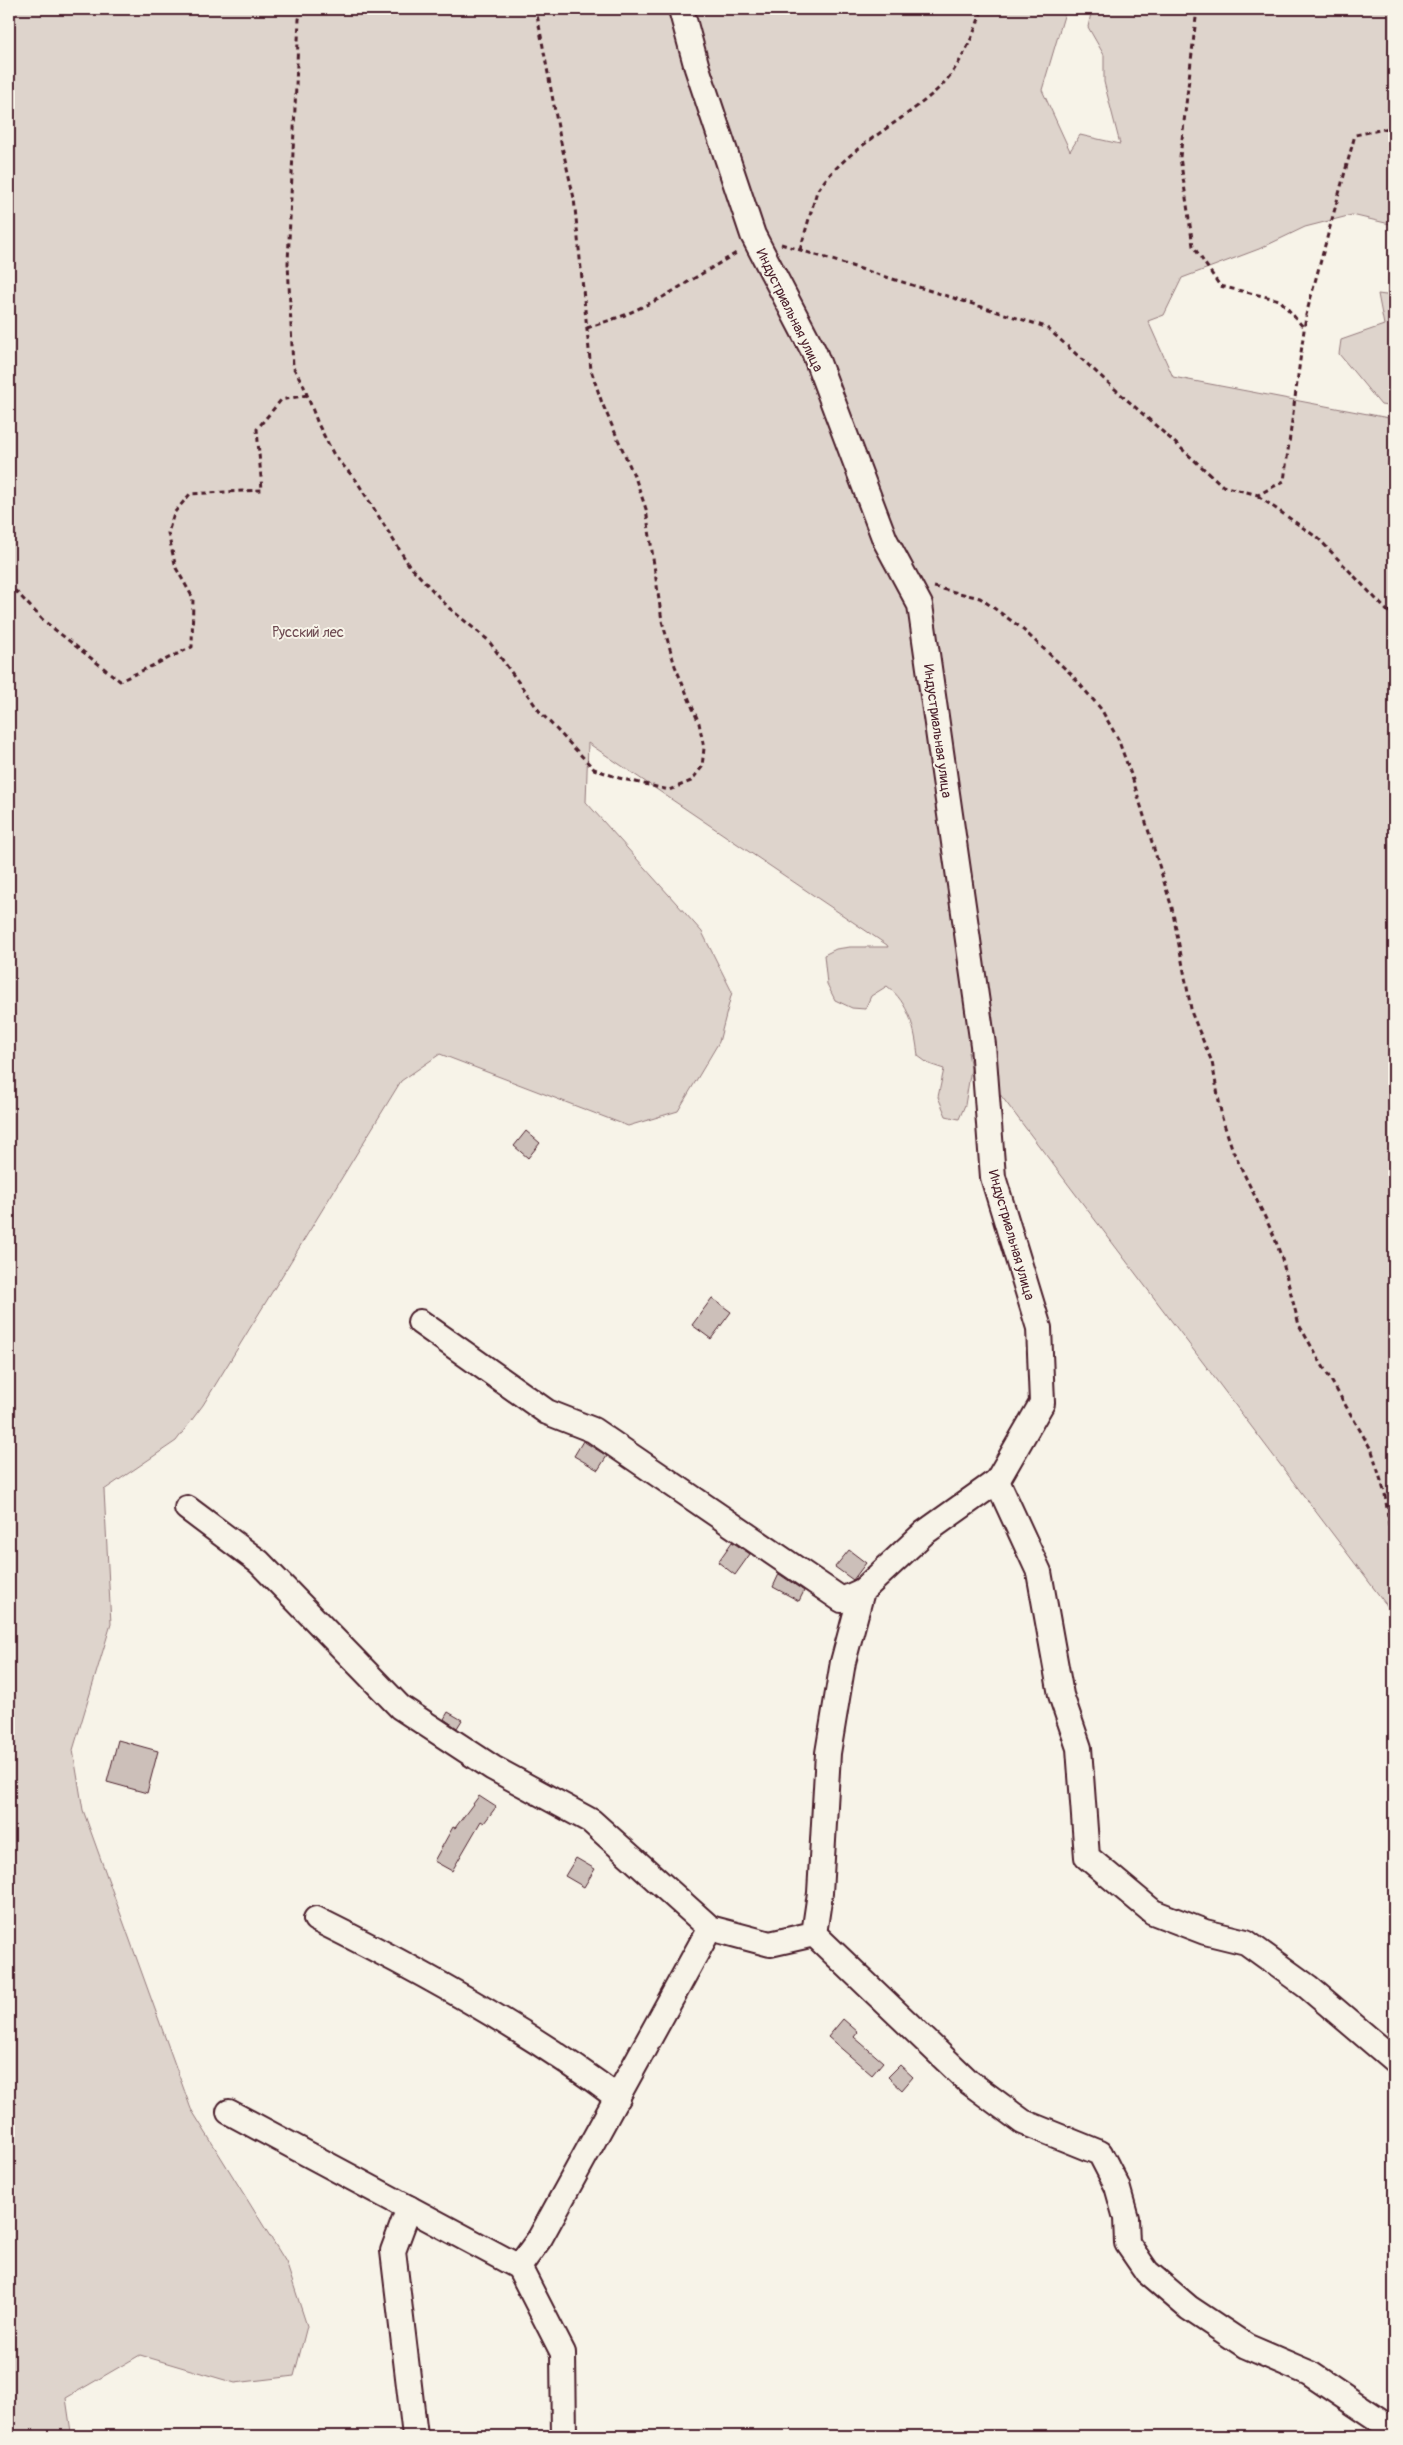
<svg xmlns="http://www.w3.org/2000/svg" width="1403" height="2445" viewBox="0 0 1403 2445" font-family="Pangolin,sans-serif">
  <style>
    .green { fill: #ded4cc; stroke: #947a7c }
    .building { fill: #ccbfb9; stroke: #4a1f2b }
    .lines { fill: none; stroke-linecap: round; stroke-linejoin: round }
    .minor-casing { stroke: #4a1f2b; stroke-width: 28 }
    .path { stroke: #4a1f2b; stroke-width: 3; stroke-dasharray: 5 4; stroke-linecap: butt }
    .minor { stroke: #f7f3e8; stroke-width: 24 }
    .labels { text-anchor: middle; stroke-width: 4; stroke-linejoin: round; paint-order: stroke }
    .street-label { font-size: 14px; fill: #4a1f2b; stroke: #f7f3e8 }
    .park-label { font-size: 14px; fill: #6f4c53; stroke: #f7f3e8 }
  </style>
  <rect width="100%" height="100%" fill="#f7f3e8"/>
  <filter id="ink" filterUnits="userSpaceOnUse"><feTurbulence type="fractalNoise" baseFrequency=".02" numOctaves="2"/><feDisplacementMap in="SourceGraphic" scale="10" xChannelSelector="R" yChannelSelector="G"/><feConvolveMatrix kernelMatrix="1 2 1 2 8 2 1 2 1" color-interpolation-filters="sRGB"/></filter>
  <g filter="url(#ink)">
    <!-- green -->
    <g class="green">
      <path d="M9 9H1066L1042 90 1070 151 1080 135 1120 144 1104 82V55L1088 27 1092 9H1394V225L1352 215 1305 227 1259 249 1182 278 1164 315 1148 321 1173 377 1394 419V1615L968 1052 971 1069 965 1105 959 1119 946 1116 938 1097 944 1069 929 1064 918 1056C915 1029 909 1003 887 986L871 996 865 1009 852 1008 835 1000 827 984 824 955 836 949 850 947H888L887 945 588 743 586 802 702 932 732 992 719 1042 678 1111 628 1126 440 1054 401 1081 203 1405 176 1441 104 1490 111 1624 73 1750 83 1810 191 2109 286 2262 307 2326 294 2376 235 2383 140 2355 66 2398 71 2432 79 2436H9Z"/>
      <path d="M1378 294 1394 296V407L1381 405 1339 354 1341 340 1384 325Z"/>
    </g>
    <!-- building -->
    <g class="building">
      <path d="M526 1131 540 1143 528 1158 514 1146Z"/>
      <path d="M712 1298 731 1312 711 1339 692 1325Z"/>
      <path d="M583 1441 607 1456 598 1470 574 1456Z"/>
      <path d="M732 1542 750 1554 735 1575 718 1562Z"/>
      <path d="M849 1550 866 1563 853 1580 835 1567Z"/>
      <path d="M779 1574 804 1591 799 1601 773 1587Z"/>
      <path d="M448 1712 462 1720 457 1728 444 1719Z"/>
      <path d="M118 1740 158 1751 147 1793 107 1782Z"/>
      <path d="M479 1796 496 1807 484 1823 481 1821 452 1871 434 1861 453 1827 455 1828Z"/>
      <path d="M576 1858 595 1869 584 1887 565 1876Z"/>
      <path d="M843 2019 858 2032 854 2037 883 2062 872 2075 828 2037Z"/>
      <path d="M900 2065 913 2077 902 2090 888 2077Z"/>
    </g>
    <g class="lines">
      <!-- minor casing -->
      <g class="minor-casing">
        <g id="minor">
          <path d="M420 1322 547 1412 593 1430 842 1600 862 1591"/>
          <path d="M997 1481 1039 1572 1061 1695 1079 1748 1087 1857 1153 1912 1205 1932 1246 1942 1308 1987 1394 2060"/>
          <path d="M187 1508 259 1562 400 1707 493 1768 591 1821 710 1928"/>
          <path d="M316 1919C419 1970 527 2029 618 2098"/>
          <path d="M814 1934 969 2082 1023 2122 1100 2153 1117 2186 1126 2218 1127 2243 1147 2272 1189 2308 1246 2346 1309 2373 1394 2430"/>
          <path d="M229 2112 519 2267"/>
          <path d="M409 2208 393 2251 415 2436"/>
          <path d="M564 2436 563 2353 519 2267 540 2238 710 1928 770 1944 814 1934 820 1893 828 1753 843 1662 862 1591 924 1533 997 1481 1042 1403 1039 1328 993 1177 983 1045 920 605 885 540 814 352 753 235 697 68 681 9"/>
        </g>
      </g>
      <!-- path -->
      <g class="path">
        <path d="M302 9 299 19 288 263 293 367 303 384 318 424 334 455 356 480 409 565 449 608 488 640 540 712 594 769 619 778 669 790 691 781 702 767 704 748 699 723 675 666 662 621 646 509 636 480 602 403 591 370 574 198 560 138 536 9"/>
        <path d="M1197 9 1180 157 1193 246 1220 286 1280 300 1304 328"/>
        <path d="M781 244 1046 327 1223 486 1258 495 1284 481 1306 315 1355 135 1394 127"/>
        <path d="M800 250 817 191C847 147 899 125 938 89 959 69 974 36 982 9"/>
        <path d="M587 328 625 315 663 297 738 252"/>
        <path d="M1258 496 1319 539 1394 618"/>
        <path d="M9 584 44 621 120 681 192 647 193 598 176 568 168 533 174 513 190 494 262 490 257 429 281 400 307 395"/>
        <path d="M934 587 980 598 1020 627 1071 674 1101 709 1118 739 1133 780 1172 908 1192 1014 1212 1062 1222 1118 1233 1151 1274 1236 1282 1259 1299 1325 1372 1451 1385 1494 1394 1563"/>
        <path d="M584 2430 595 2436"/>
      </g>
      <!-- minor -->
      <use href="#minor" class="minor"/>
    </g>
  </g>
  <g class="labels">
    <!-- street labels -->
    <g class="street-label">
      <text transform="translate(790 310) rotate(64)" y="5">Индустриальная улица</text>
      <text transform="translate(938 731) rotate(82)" y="5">Индустриальная улица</text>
      <text transform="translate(1012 1235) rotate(74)" y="5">Индустриальная улица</text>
    </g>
    <!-- park labels -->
    <g class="park-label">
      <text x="308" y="637">Русский лес</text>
    </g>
  </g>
  <!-- margin -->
  <rect width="1403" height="2445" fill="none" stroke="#f7f3e8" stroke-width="30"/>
  <rect x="15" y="15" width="1373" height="2415" fill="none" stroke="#4a1f2b" stroke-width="2" filter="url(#ink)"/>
</svg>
